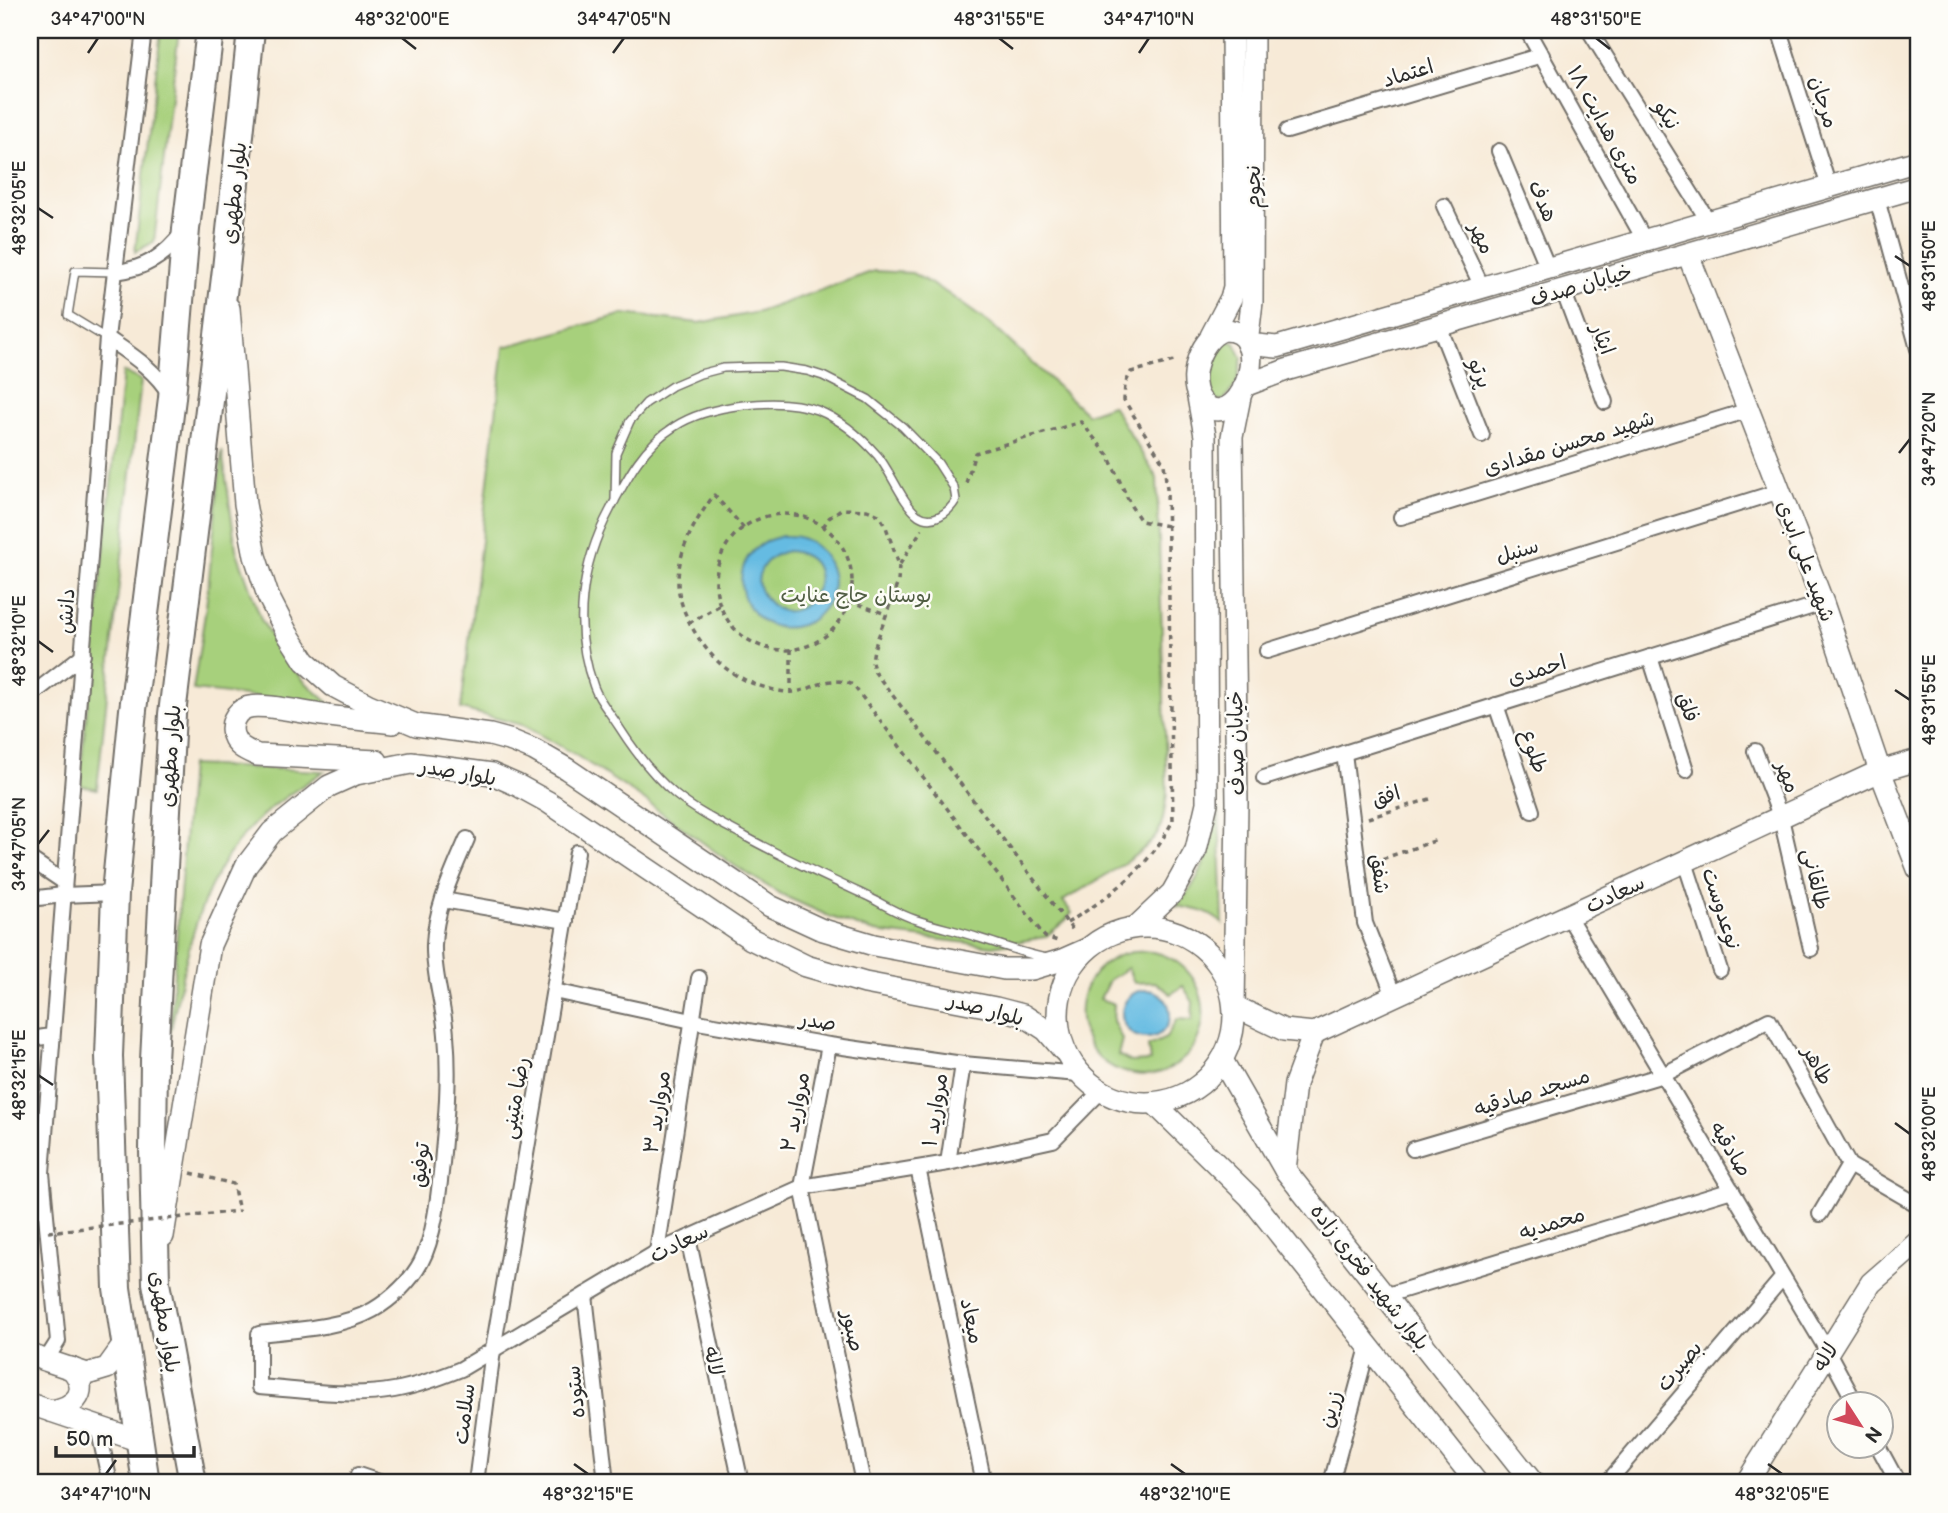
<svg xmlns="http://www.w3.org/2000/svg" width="1948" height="1513" viewBox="0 0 1948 1513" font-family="'Balsamiq Sans','Playpen Sans Arabic',sans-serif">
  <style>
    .green { fill: #a7d07c; stroke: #697e54; stroke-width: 2; fill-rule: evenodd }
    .water { fill: #65bbe2; stroke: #487386; stroke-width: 2; fill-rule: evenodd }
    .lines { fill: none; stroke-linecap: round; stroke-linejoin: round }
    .lane-casing { stroke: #726e67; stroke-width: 10 }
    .street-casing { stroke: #726e67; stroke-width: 18 }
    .secondary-casing { stroke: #726e67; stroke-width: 24 }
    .highway-casing { stroke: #726e67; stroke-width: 30 }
    .path { stroke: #726e67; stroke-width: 3.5; stroke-dasharray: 5 5; stroke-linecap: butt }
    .lane { stroke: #fff; stroke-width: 7 }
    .street { stroke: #fff; stroke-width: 14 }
    .secondary { stroke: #fff; stroke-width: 21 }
    .highway { stroke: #fff; stroke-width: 26 }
    .path-bridge { stroke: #726e67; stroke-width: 3.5; stroke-dasharray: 5 5; stroke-linecap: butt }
    .ticks { fill: none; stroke: #2b2b2b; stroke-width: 2.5 }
    .labels { text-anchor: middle; stroke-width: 5; stroke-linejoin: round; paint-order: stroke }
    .street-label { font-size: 21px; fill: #2b2b2b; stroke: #fdfcf7 }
    .park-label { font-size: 21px; fill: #505d43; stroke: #fdfcf7 }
    .neatline { fill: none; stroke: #2b2b2b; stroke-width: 2.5 }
    .ticks-label { font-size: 18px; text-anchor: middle; fill: #2b2b2b }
  </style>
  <rect width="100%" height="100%" fill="#fdfcf7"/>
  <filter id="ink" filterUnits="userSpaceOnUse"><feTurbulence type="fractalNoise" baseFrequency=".0143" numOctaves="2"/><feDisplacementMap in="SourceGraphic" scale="14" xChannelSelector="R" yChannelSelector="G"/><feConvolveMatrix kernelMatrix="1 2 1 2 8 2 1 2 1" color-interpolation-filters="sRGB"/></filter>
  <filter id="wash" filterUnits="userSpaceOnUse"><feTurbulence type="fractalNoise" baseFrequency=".00686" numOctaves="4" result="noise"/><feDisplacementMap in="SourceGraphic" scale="28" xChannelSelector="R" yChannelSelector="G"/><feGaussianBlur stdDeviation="1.57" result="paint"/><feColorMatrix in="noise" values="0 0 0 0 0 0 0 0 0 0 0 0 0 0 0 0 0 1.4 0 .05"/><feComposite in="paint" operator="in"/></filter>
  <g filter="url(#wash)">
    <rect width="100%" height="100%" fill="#f7ead7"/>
    <!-- green -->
    <g class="green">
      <path d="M161 30H179L154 242 135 252Z"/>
      <path d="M874 271 912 273 947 293 993 326 1087 414 1112 405 1157 478 1167 794C1165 806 1164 820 1159 831 1149 853 1085 887 1063 901L1072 913 1065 921 1045 937 993 946 875 932 831 917 782 895 735 866 640 797 574 754 522 725 461 709 504 347 624 314 699 323 759 312Z"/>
      <path d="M1228 341 1235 343 1242 358 1236 385 1223 401 1209 399C1208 394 1204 388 1204 382 1203 366 1212 344 1228 341Z"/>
      <path d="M123 372 141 380 97 789 79 785Z"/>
      <path d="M222 450 236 549 261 619 280 652 304 681 332 706 193 690 206 607Z"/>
      <path d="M190 765 324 771C304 785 282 798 263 815 197 875 187 956 169 1038Z"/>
      <path d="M1219 809 1223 924C1209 911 1195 909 1176 906 1204 879 1210 846 1219 809Z"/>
      <path d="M1132 952C1139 952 1147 951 1153 952 1193 960 1214 1002 1198 1038 1193 1052 1183 1061 1170 1068 1159 1075 1146 1076 1134 1074 1075 1066 1061 988 1112 959 1118 955 1126 954 1132 952ZM1128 968 1134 983 1155 982 1171 994 1183 986 1193 1002 1192 1020 1177 1019 1166 1038 1148 1046 1150 1061 1131 1062 1118 1055 1122 1039 1113 1021 1114 1004 1100 999 1109 980Z"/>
    </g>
    <!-- water -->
    <g class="water">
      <path d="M782 536C787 536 794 536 798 537 826 545 841 577 828 602 822 612 815 620 804 624 749 645 715 567 767 541 771 539 777 538 782 536ZM788 551C852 558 801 642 766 599 748 578 765 555 788 551Z"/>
      <circle cx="1146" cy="1014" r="24"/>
    </g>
  </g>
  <g filter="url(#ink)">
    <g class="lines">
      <!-- lane casing -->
      <g class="lane-casing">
        <g id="lane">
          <path d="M106 338 68 315 75 271 115 272"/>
          <path d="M615 501 616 453 630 421 646 403 672 386 700 374 723 368 754 367H781L807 371 823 376 868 399 903 427 938 463 954 488 956 500C949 512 933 525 918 515 903 504 891 472 878 456 862 438 840 419 817 410 779 396 707 405 674 427 642 447 627 478 610 510 581 564 572 628 594 687 599 701 611 714 619 727 635 752 653 776 676 795 697 812 722 824 746 837 786 859 828 878 869 897 884 905 900 915 917 920 937 927 959 931 979 938 1002 945 1024 954 1047 958"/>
        </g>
      </g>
      <!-- street casing -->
      <g class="street-casing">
        <g id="street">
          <path d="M1527 30 1645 241"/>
          <path d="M1589 30 1709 222"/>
          <path d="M1779 30 1829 187"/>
          <path d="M1287 131 1542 55"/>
          <path d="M1499 151 1548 268"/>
          <path d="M1877 199 1918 349"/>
          <path d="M1444 206 1482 287"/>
          <path d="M115 272C145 269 165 256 183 232"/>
          <path d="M1563 290 1605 402"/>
          <path d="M1439 326 1482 435"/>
          <path d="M107 338C130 354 156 370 170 395"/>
          <path d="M1401 517 1749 410"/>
          <path d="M1267 651 1780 491"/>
          <path d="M1650 657 1686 770"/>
          <path d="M30 696 83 655"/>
          <path d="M1496 705 1532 811"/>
          <path d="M1755 751 1781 818 1811 949"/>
          <path d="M1344 753 1365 923 1394 996"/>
          <path d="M1264 778 1823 603"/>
          <path d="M467 839C453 872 435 909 434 945 433 975 444 1005 446 1035 450 1078 446 1120 442 1163 439 1191 435 1236 421 1262 411 1281 392 1299 373 1310 341 1328 295 1330 259 1334V1387C303 1390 350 1398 394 1390 417 1386 439 1378 461 1369L657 1252 802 1187 948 1163 1053 1140 1100 1092"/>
          <path d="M30 859 64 882"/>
          <path d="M1685 862 1720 970"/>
          <path d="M30 899 63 895 115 893"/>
          <path d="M443 900 566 921"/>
          <path d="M1568 916 1828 1352 1856 1404"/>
          <path d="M554 991 692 1021 829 1045 963 1064 1079 1074"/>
          <path d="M30 1039 52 1036"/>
          <path d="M829 1045 802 1187 863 1483"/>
          <path d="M1413 1149 1663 1075 1769 1020 1849 1165 1918 1205"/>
          <path d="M948 1163 963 1064"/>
          <path d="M918 1168 984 1483"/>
          <path d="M1820 1214 1849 1165"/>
          <path d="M688 1238 741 1483"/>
          <path d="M657 1252 699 978"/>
          <path d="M585 1295 606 1483"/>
          <path d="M1384 1296 1732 1190"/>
          <path d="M46 1360 58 1341 42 1173 107 338 144 30"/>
          <path d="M98 1427 110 1483"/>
          <path d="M1878 1446 1898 1483"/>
          <path d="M358 1475 382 1483"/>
          <path d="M476 1483 493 1350 577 852"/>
          <path d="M1331 1483 1368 1347"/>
          <path d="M1607 1483 1783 1277"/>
        </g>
      </g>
      <!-- secondary casing -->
      <g class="secondary-casing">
        <g id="secondary">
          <path d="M1253 30 1252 302 1247 344 1277 347 1918 161"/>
          <path d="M1688 254 1823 603 1880 771 1918 869"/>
          <path d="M229 308 245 504 255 556 268 596 287 633 305 661 333 686 369 705 416 725 490 735 512 741 534 750 567 769 770 906 820 929 874 945 1004 969H1032L1062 960 1087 949"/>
          <path d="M1224 330C1275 329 1243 428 1208 407 1182 391 1198 337 1224 330Z"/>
          <path d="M1211 336 1231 298 1234 287 1232 30"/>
          <path d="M1244 386 1286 370 1918 187"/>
          <path d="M1240 397 1232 437 1237 803 1234 1006 1284 1030 1314 1033"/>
          <path d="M377 761 257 755C246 750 237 747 233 735 230 724 235 712 246 708 259 702 305 713 322 715 346 719 369 720 393 723"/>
          <path d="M1137 926 1172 893 1196 850 1207 803 1205 436 1198 397"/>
          <circle cx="1146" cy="1015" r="88"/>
          <path d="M1314 1033 1880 771 1918 760"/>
          <path d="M1222 1060 1285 1170 1533 1483"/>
          <path d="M1154 1103 1250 1197 1477 1483"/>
          <path d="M1285 1170 1295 1084 1314 1033"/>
          <path d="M163 1236 210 945 246 866 272 832 329 786 356 774 411 763 492 774 517 785 548 802 751 939 806 966 865 983 996 1008 1023 1015 1046 1030 1064 1051"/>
          <path d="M30 1355 87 1374 107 1368 125 1343"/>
          <path d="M30 1404 140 1441"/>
          <path d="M51 1411C76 1407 91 1391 71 1368"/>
          <path d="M1746 1483 1871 1283 1918 1242"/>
        </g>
      </g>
      <!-- highway casing -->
      <g class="highway-casing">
        <g id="highway">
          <path d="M146 1483 117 1288 109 1056 115 893 133 710 172 398 186 229 210 30"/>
          <path d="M193 1483 156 1283 153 1150 154 1060 172 714 226 269 251 30"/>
        </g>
      </g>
      <!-- path -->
      <g class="path">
        <path d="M966 483 975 453 1081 422 1108 455 1131 506 1141 521 1168 526"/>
        <circle cx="784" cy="582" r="68"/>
        <path d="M823 527 829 518 841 509 867 510 879 515 886 527 899 565 898 582 874 649 872 661 874 671 1075 933"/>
        <path d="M744 528 714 495C695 521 678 550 678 582 678 613 706 656 731 672 745 682 769 690 786 692 813 694 824 672 853 685L1045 937 1058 941"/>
        <path d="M900 564 922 529"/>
        <path d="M849 601 886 614"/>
        <path d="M689 623 720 605"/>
        <path d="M791 649V692"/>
        <path d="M1368 818 1430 799"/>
        <path d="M1373 862 1437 840"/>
        <path d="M1067 923C1110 897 1151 866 1173 820L1167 489 1164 464 1124 400 1125 384 1131 372 1178 360"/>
        <path d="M191 1173 233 1184 239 1211"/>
      </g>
      <!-- lane -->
      <use href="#lane" class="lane"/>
      <!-- street -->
      <use href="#street" class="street"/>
      <!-- secondary -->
      <use href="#secondary" class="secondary"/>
      <!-- highway -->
      <use href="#highway" class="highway"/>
      <!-- path-bridge -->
      <path class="path-bridge" d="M48 1232 239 1211"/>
    </g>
  </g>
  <!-- ticks -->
  <path class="ticks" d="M402 38 416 49M999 38 1013 49M1596 38 1610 49M88 53 98 38M613 53 624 38M1139 53 1149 38M38 208 53 218M1895 256 1910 266M1899 453 1910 439M38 641 53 652M1895 690 1910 700M38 844 49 830M38 1075 53 1085M1895 1123 1910 1134M574 1464 588 1474M1171 1464 1185 1474M1768 1464 1782 1474M106 1474 116 1460"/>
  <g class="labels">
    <!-- street labels -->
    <g class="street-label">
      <text transform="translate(1408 73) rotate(-17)" y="7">اعتماد</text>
      <text transform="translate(1824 102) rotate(73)" y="7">مرجان</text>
      <text transform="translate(1667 115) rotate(58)" y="7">نیکو</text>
      <text transform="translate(1605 125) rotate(61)" y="7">۱۸ متری هدایت</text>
      <text transform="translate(1253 187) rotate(-90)" y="7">نجوم</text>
      <text transform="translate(234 193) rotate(-84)" y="7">بلوار مطهری</text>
      <text transform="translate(1543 201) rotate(67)" y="7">هدف</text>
      <text transform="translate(1482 238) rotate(65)" y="7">مهر</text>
      <text transform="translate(1581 285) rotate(-16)" y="7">خیابان صدف</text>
      <text transform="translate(1603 339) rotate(69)" y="7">ایثار</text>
      <text transform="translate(1480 373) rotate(69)" y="7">پرتو</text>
      <text transform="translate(1569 443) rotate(-17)" y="7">شهید محسن مقدادی</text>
      <text transform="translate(1517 551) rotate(-17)" y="7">سنبل</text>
      <text transform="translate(1806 561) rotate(69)" y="7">شهید علی ابدی</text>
      <text transform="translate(66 611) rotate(-86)" y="7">دانش</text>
      <text transform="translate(1537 670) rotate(-17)" y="7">احمدی</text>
      <text transform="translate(1688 707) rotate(72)" y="7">فلق</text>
      <text transform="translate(1236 743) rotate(-91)" y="7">خیابان صدف</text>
      <text transform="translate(1534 751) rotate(71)" y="7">طلوع</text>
      <text transform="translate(170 756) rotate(-86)" y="7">بلوار مطهری</text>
      <text transform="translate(458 772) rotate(10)" y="7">بلوار صدر</text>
      <text transform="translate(1788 777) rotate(69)" y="7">مهر</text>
      <text transform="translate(1386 796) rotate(-17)" y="7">افق</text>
      <text transform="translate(1380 874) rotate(83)" y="7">شفق</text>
      <text transform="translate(1816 879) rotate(77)" y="7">طالقانی</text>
      <text transform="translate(1615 894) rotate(-25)" y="7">سعادت</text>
      <text transform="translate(1722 909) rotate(72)" y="7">نوعدوست</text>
      <text transform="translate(986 1009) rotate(15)" y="7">بلوار صدر</text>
      <text transform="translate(818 1021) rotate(9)" y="7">صدر</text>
      <text transform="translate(1818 1065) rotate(61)" y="7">طاهر</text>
      <text transform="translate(1532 1092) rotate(-17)" y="7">مسجد صادقیه</text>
      <text transform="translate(515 1098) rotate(-80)" y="7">رضا متینی</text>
      <text transform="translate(935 1110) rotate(-81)" y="7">مروارید ۱</text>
      <text transform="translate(657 1112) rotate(-81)" y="7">مروارید ۳</text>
      <text transform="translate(795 1112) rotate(-79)" y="7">مروارید ۲</text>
      <text transform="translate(1731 1149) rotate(59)" y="7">صادقیه</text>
      <text transform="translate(420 1165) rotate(-84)" y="7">توفیق</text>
      <text transform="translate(1552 1223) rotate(-17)" y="7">محمدیه</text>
      <text transform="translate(679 1243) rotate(-26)" y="7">سعادت</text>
      <text transform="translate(1370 1277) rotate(52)" y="7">بلوار شهید فخری زاده</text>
      <text transform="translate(972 1321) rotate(78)" y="7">میعاد</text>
      <text transform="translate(165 1322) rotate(81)" y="7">بلوار مطهری</text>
      <text transform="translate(853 1331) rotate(78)" y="7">صبور</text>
      <text transform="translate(1825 1357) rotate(-58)" y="7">لاله</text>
      <text transform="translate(714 1361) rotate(78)" y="7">لاله</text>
      <text transform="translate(1679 1366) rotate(-50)" y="7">بصیرت</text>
      <text transform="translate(575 1392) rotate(-96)" y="7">ستوده</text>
      <text transform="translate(1330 1409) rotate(-75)" y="7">زرین</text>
      <text transform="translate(464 1414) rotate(-83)" y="7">سلامت</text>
    </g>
    <!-- park labels -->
    <g class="park-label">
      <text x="856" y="602">بوستان حاج عنایت</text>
    </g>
  </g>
  <!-- margin -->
  <rect width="1948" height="1513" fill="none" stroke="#fdfcf7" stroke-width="77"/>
  <!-- north arrow -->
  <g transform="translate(1860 1425) rotate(126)"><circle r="33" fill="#fdfcf7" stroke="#a9a8a5" stroke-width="2"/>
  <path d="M0-5L12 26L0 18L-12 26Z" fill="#d1495b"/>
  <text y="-10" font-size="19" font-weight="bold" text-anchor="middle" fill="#2b2b2b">N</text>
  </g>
  <!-- scale -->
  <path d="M56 1446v10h138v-10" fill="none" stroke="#2b2b2b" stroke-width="3.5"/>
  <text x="66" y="1446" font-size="21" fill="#2b2b2b" stroke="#fdfcf7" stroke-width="5" paint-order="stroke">50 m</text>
  <rect x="38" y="38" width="1872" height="1436" class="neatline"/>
  <g class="ticks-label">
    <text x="98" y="25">34°47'00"N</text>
    <text x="402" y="25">48°32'00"E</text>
    <text x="624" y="25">34°47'05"N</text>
    <text x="999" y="25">48°31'55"E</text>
    <text x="1149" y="25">34°47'10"N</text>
    <text x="1596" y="25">48°31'50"E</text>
    <text transform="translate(19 208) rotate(-90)" y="6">48°32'05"E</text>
    <text transform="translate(1929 266) rotate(-90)" y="6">48°31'50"E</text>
    <text transform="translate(1929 439) rotate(-90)" y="6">34°47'20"N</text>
    <text transform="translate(19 641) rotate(-90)" y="6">48°32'10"E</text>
    <text transform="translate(1929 700) rotate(-90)" y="6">48°31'55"E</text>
    <text transform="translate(19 844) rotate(-90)" y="6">34°47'05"N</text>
    <text transform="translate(19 1075) rotate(-90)" y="6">48°32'15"E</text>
    <text transform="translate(1929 1134) rotate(-90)" y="6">48°32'00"E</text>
    <text x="106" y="1500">34°47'10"N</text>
    <text x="588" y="1500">48°32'15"E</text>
    <text x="1185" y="1500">48°32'10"E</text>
    <text x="1782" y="1500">48°32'05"E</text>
  </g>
</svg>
